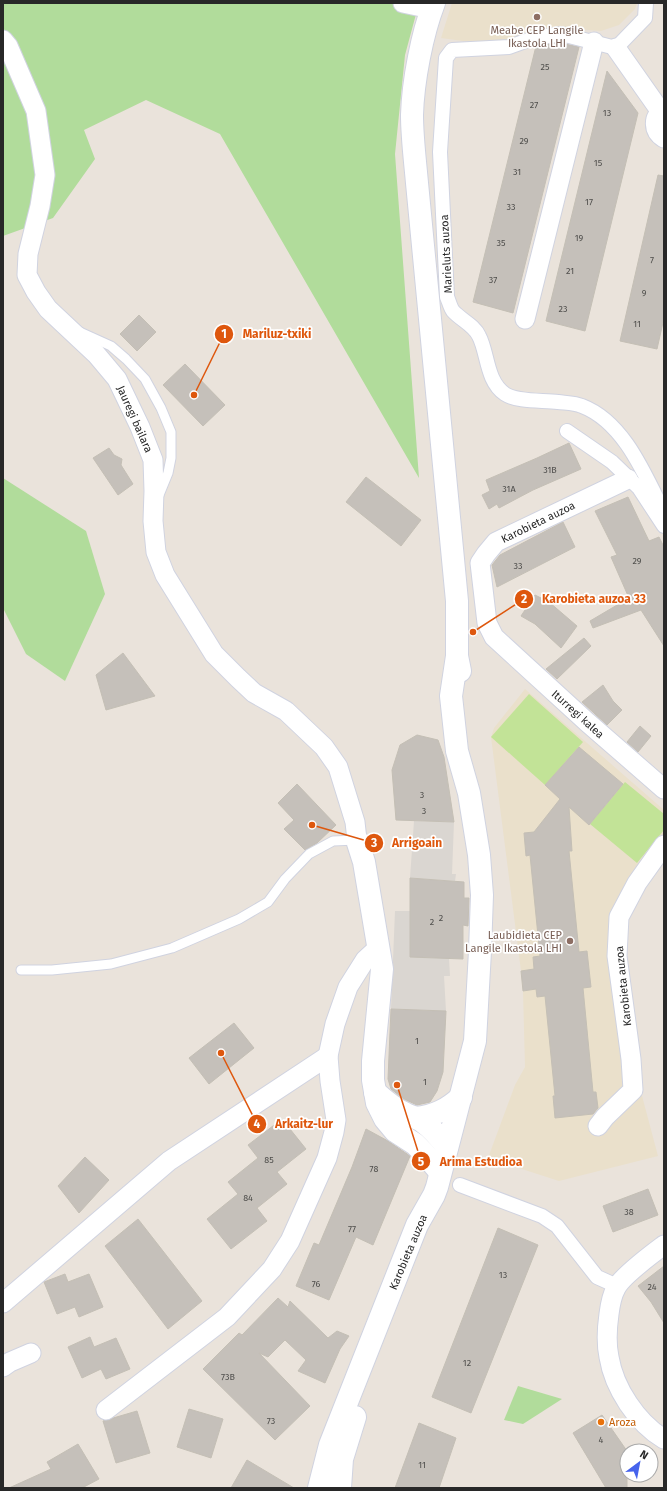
<svg xmlns="http://www.w3.org/2000/svg" width="667" height="1491" viewBox="0 0 667 1491" font-family="'Fira Sans',sans-serif">
  <style>
    .education { fill: #eae0cb }
    .green { fill: #b1dc9b }
    .pitch { fill: #c2e397 }
    .plaza { fill: #dad6d1 }
    .building { fill: #c5c0ba; stroke: #c4bfb5 }
    .lines { fill: none; stroke-linecap: round; stroke-linejoin: round }
    .service-casing { stroke: #d0d3e0; stroke-width: 11 }
    .pedestrian-casing { stroke: #d0d3e0; stroke-width: 16 }
    .minor-casing { stroke: #d0d3e0; stroke-width: 21 }
    .secondary-casing { stroke: #d0d3e0; stroke-width: 24 }
    .service { stroke: #fff; stroke-width: 9 }
    .pedestrian { stroke: #fff; stroke-width: 14 }
    .minor { stroke: #fff; stroke-width: 19 }
    .secondary { stroke: #fff; stroke-width: 22 }
    .education-dot { fill: #8d6e63; stroke: #fff; stroke-width: 1.5 }
    .food-dot { fill: #e8710a; stroke: #fff; stroke-width: 1.5 }
    .labels { text-anchor: middle; stroke-width: 3.5; stroke-linejoin: round; paint-order: stroke }
    .number-label { font-size: 9px; fill: #4f4e4c }
    .education-label { font-size: 11px; fill: #785e54; stroke: #fff }
    .street-label { font-size: 11px; fill: #282828; stroke: #fff }
    .food-label { font-size: 11px; fill: #c56008; stroke: #fff; text-anchor: start }
    .leader { fill: none; stroke: #de570d; stroke-width: 1.5 }
    .callout-dot { fill: #de570d; stroke: #fff; stroke-width: 1.5 }
    .mark-label { font-size: 12px; text-anchor: middle; font-weight: bold; fill: #fff }
    .callout-label { font-size: 12px; text-anchor: middle; font-weight: bold; fill: #de570d; stroke: #fff; stroke-width: 3.5; stroke-linejoin: round; paint-order: stroke }
  </style>
  <rect width="100%" height="100%" fill="#eae3db"/>
  <!-- education -->
  <g class="education">
    <path d="M452 3H637L635 9 619 25 601 31 553 27 511 39 485 44 441 38Z"/>
    <path d="M525 689 664 810V855L625 922 621 960 637 1077 658 1156 559 1181 488 1158 515 1085 525 1067 523 991 521 971 491 737 494 728Z"/>
  </g>
  <!-- green -->
  <g class="green">
    <path d="M3 3H419L405 55 395 154 419 478 220 134 146 100 84 130 95 159 53 218 3 236Z"/>
    <path d="M3 478 86 531 105 594 65 681 26 654 3 608Z"/>
    <path d="M518 1386 562 1399 523 1424 504 1420Z"/>
  </g>
  <!-- pitch -->
  <g class="pitch">
    <path d="M529 694 583 742 545 785 491 737Z"/>
    <path d="M625 782 664 814V830L637 863 590 824Z"/>
  </g>
  <!-- plaza -->
  <g class="plaza">
    <path d="M414 821 454 822 452 874H456L455 881 410 878Z"/>
    <path d="M395 911H410V957L449 958 450 976H444L446 1011 391 1009Z"/>
  </g>
  <!-- building -->
  <g class="building">
    <path d="M561 43 579 47 513 313 473 302 536 46Z"/>
    <path d="M607 71 638 113 585 331 546 321Z"/>
    <path d="M658 175 664 176V318L657 349 620 341Z"/>
    <path d="M139 315 156 332 137 351 120 334Z"/>
    <path d="M185 364 225 405 203 426 163 385Z"/>
    <path d="M569 443 581 469 533 490 499 508 497 504 489 509 482 495 490 491 486 480 537 458Z"/>
    <path d="M109 448 114 455 122 459 121 465 133 484 118 495 93 458Z"/>
    <path d="M366 477 421 520 401 546 346 502Z"/>
    <path d="M628 497 649 541 659 537 664 547V646L641 610 593 628 590 621 629 598 611 557 617 555 595 511Z"/>
    <path d="M563 522 575 547 497 587 492 565 500 555Z"/>
    <path d="M535 595 549 602 577 626 561 648 535 624 521 616Z"/>
    <path d="M584 638 591 646 557 679 546 669Z"/>
    <path d="M123 653 155 696 106 710 96 675Z"/>
    <path d="M603 685 613 701 622 710 607 725 582 702Z"/>
    <path d="M640 726 651 736 638 752 627 742Z"/>
    <path d="M417 735 438 740 444 757 454 822 396 820 392 770 400 745Z"/>
    <path d="M579 747 623 784 589 825 569 807 572 851H569L579 952 587 951 591 987 583 988 593 1092H596L598 1108 593 1114 555 1118 553 1096H555L545 996 537 997 536 989 523 991 521 971 534 969 533 957 540 956 530 855 526 856 524 833 534 832 560 799 545 785Z"/>
    <path d="M297 784 336 825 317 843 305 850 284 829 294 820 278 803Z"/>
    <path d="M410 878 464 882V898H469L468 926 463 925V959L410 957Z"/>
    <path d="M391 1009 446 1011 443 1072 437 1091 430 1102 417 1105 404 1099 391 1089 388 1079Z"/>
    <path d="M234 1023 254 1048 209 1084 189 1058Z"/>
    <path d="M282 1119 306 1149 277 1172 287 1184 257 1208 267 1221 231 1249 207 1219 238 1194 228 1182 258 1158 248 1145Z"/>
    <path d="M366 1129 388 1141 410 1156 373 1245 356 1237 329 1300 296 1286 314 1243 319 1245 352 1167Z"/>
    <path d="M85 1157 109 1180 79 1213 58 1186Z"/>
    <path d="M648 1189 658 1215 613 1232 603 1206Z"/>
    <path d="M138 1219 202 1301 168 1329 105 1246Z"/>
    <path d="M498 1228 538 1245 471 1413 432 1397Z"/>
    <path d="M664 1266V1323L651 1302 638 1286Z"/>
    <path d="M65 1274 68 1282 89 1274 103 1307 79 1317 75 1307 57 1314 44 1282Z"/>
    <path d="M278 1298 288 1307 290 1301 328 1338 337 1331 349 1336 340 1349 325 1383 298 1371 306 1360 285 1340 268 1357 259 1353 310 1406 275 1440 203 1369 239 1333 242 1335Z"/>
    <path d="M90 1337 94 1347 116 1338 130 1369 106 1379 101 1369 82 1378 68 1347Z"/>
    <path d="M189 1409 223 1419 211 1458 177 1447Z"/>
    <path d="M137 1411 150 1453 116 1463 103 1421Z"/>
    <path d="M602 1415 627 1451V1488H606L573 1433Z"/>
    <path d="M419 1423 456 1438 439 1488H395Z"/>
    <path d="M78 1444 99 1479 82 1488H9L51 1469 47 1462Z"/>
    <path d="M247 1460 294 1488H231Z"/>
  </g>
  <g class="lines">
    <!-- service casing -->
    <g class="service-casing">
      <g id="service">
        <path d="M80 332 111 346 126 359 145 379 161 408 171 432V458L168 473 159 495"/>
        <path d="M21 970H52L111 964 172 948 239 919 268 902 285 879 309 854 333 841 357 840"/>
      </g>
    </g>
    <!-- pedestrian casing -->
    <g class="pedestrian-casing">
      <g id="pedestrian">
        <path d="M646 3 645 18 616 48 561 34 534 38 509 47 452 50 446 58 440 152 447 297C449 301 450 307 453 311 461 320 474 325 479 336 488 353 486 381 505 394 517 402 543 400 558 402 566 403 575 403 582 406 624 422 645 475 664 513"/>
        <path d="M567 431 612 462 639 488 664 526"/>
        <path d="M460 1185 542 1216 557 1226 597 1277 617 1286"/>
      </g>
    </g>
    <!-- minor casing -->
    <g class="minor-casing">
      <g id="minor">
        <path d="M403 3 431 9"/>
        <path d="M3 40 8 46 36 111 45 175 40 206 28 254 27 275 36 292 48 309 96 354 117 379 140 427 153 460 154 491 153 521 156 552 165 575 214 654 238 678 254 693 286 711 324 747 338 767 355 822 357 840"/>
        <path d="M616 48 661 112"/>
        <path d="M664 110C652 117 653 131 664 138"/>
        <path d="M525 319 594 42"/>
        <path d="M628 479 496 542 486 554 480 563 487 623 494 637 587 722 664 789"/>
        <path d="M598 1126 605 1117 633 1090 631 1059 617 956 619 917 637 883 664 845"/>
        <path d="M664 1245C652 1254 622 1276 616 1288 612 1295 610 1306 609 1314 607 1328 606 1343 609 1357 614 1388 637 1423 664 1439"/>
        <path d="M3 1303 169 1161 328 1056"/>
        <path d="M3 1367 10 1362 31 1353"/>
        <path d="M106 1410 227 1317 272 1269 290 1241 327 1158 334 1132 336 1120 330 1081 328 1056 335 1024 348 987 365 960 378 948"/>
      </g>
    </g>
    <!-- secondary casing -->
    <g class="secondary-casing">
      <g id="secondary">
        <path d="M434 3C422 34 413 81 412 115 412 137 415 160 417 183L457 601V656L460 671"/>
        <path d="M357 840 364 862 382 969 373 1061V1080L377 1103 385 1119 395 1131 415 1144 424 1153 440 1172"/>
        <path d="M375 1092C385 1101 394 1109 406 1114 412 1117 418 1118 423 1122 433 1129 440 1138 447 1147"/>
        <path d="M416 1118C435 1116 448 1109 461 1097"/>
        <path d="M319 1488 330 1445 417 1225 434 1195 437 1187 475 1041 480 951 482 895 479 855 469 793 457 751 451 696 457 656"/>
        <path d="M340 1488 342 1459 355 1417"/>
      </g>
    </g>
    <!-- service -->
    <use href="#service" class="service"/>
    <!-- pedestrian -->
    <use href="#pedestrian" class="pedestrian"/>
    <!-- minor -->
    <use href="#minor" class="minor"/>
    <!-- secondary -->
    <use href="#secondary" class="secondary"/>
  </g>
  <!-- markers -->
  <g class="education-dot">
    <circle cx="537" cy="17" r="4"/>
    <circle cx="570" cy="941" r="4"/>
  </g>
  <circle class="food-dot" cx="601" cy="1422" r="4"/>
  <g class="labels">
    <!-- number labels -->
    <g class="number-label">
      <text x="545" y="70">25</text>
      <text x="534" y="108">27</text>
      <text x="607" y="116">13</text>
      <text x="524" y="144">29</text>
      <text x="598" y="166">15</text>
      <text x="517" y="175">31</text>
      <text x="589" y="205">17</text>
      <text x="511" y="210">33</text>
      <text x="579" y="241">19</text>
      <text x="501" y="246">35</text>
      <text x="652" y="263">7</text>
      <text x="570" y="274">21</text>
      <text x="493" y="283">37</text>
      <text x="644" y="296">9</text>
      <text x="563" y="312">23</text>
      <text x="637" y="327">11</text>
      <text x="550" y="473">31B</text>
      <text x="509" y="492">31A</text>
      <text x="637" y="564">29</text>
      <text x="518" y="569">33</text>
      <text x="422" y="798">3</text>
      <text x="424" y="814">3</text>
      <text x="441" y="921">2</text>
      <text x="432" y="925">2</text>
      <text x="417" y="1044">1</text>
      <text x="425" y="1085">1</text>
      <text x="269" y="1163">85</text>
      <text x="374" y="1172">78</text>
      <text x="248" y="1201">84</text>
      <text x="629" y="1215">38</text>
      <text x="352" y="1232">77</text>
      <text x="503" y="1278">13</text>
      <text x="316" y="1287">76</text>
      <text x="652" y="1290">24</text>
      <text x="467" y="1366">12</text>
      <text x="228" y="1380">73B</text>
      <text x="271" y="1424">73</text>
      <text x="601" y="1443">4</text>
      <text x="422" y="1468">11</text>
    </g>
    <!-- education labels -->
    <g class="education-label">
      <text x="537" y="34">Meabe CEP Langile<tspan x="537" dy="13">Ikastola LHI</tspan></text>
      <text x="562" y="939" text-anchor="end">Laubidieta CEP<tspan x="562" dy="13">Langile Ikastola LHI</tspan></text>
    </g>
    <!-- street labels -->
    <g class="street-label">
      <text transform="translate(446 254) rotate(-93)" y="4">Marieluts auzoa</text>
      <text transform="translate(135 419) rotate(66)" y="4">Jauregi bailara</text>
      <text transform="translate(538 522) rotate(-26)" y="4">Karobieta auzoa</text>
      <text transform="translate(578 714) rotate(42)" y="4">Iturregi kalea</text>
      <text transform="translate(623 986) rotate(-96)" y="4">Karobieta auzoa</text>
      <text transform="translate(408 1252) rotate(-67)" y="4">Karobieta auzoa</text>
    </g>
    <!-- food labels -->
    <g class="food-label">
      <text x="609" y="1426">Aroza</text>
    </g>
  </g>
  <!-- callouts -->
  <path class="leader" d="M194 395L224 334M473 632L524 599M312 825L374 843M221 1053L257 1124M397 1085L421 1161"/>
  <g class="callout-dot">
    <circle cx="194" cy="395" r="4"/>
    <circle cx="473" cy="632" r="4"/>
    <circle cx="312" cy="825" r="4"/>
    <circle cx="221" cy="1053" r="4"/>
    <circle cx="397" cy="1085" r="4"/>
    <circle cx="224" cy="334" r="10"/>
    <circle cx="524" cy="599" r="10"/>
    <circle cx="374" cy="843" r="10"/>
    <circle cx="257" cy="1124" r="10"/>
    <circle cx="421" cy="1161" r="10"/>
  </g>
  <g class="mark-label">
    <text x="224" y="338">1</text>
    <text x="524" y="603">2</text>
    <text x="374" y="847">3</text>
    <text x="257" y="1128">4</text>
    <text x="421" y="1166">5</text>
  </g>
  <g class="callout-label">
    <text x="277" y="338">Mariluz-txiki</text>
    <text x="594" y="603">Karobieta auzoa 33</text>
    <text x="417" y="847">Arrigoain</text>
    <text x="304" y="1128">Arkaitz-lur</text>
    <text x="481" y="1166">Arima Estudioa</text>
  </g>
  <!-- border -->
  <rect width="667" height="1491" fill="none" stroke="#282828" stroke-width="8"/>
  <!-- north arrow -->
  <g transform="translate(639 1463) rotate(32)"><circle r="19" fill="#ffffff" stroke="#a9a9a9"/>
  <path d="M0-3L7 15L0 10L-7 15Z" fill="#4663ec"/>
  <text y="-6" font-size="11" font-weight="bold" text-anchor="middle" fill="#282828">N</text>
  </g>
</svg>
